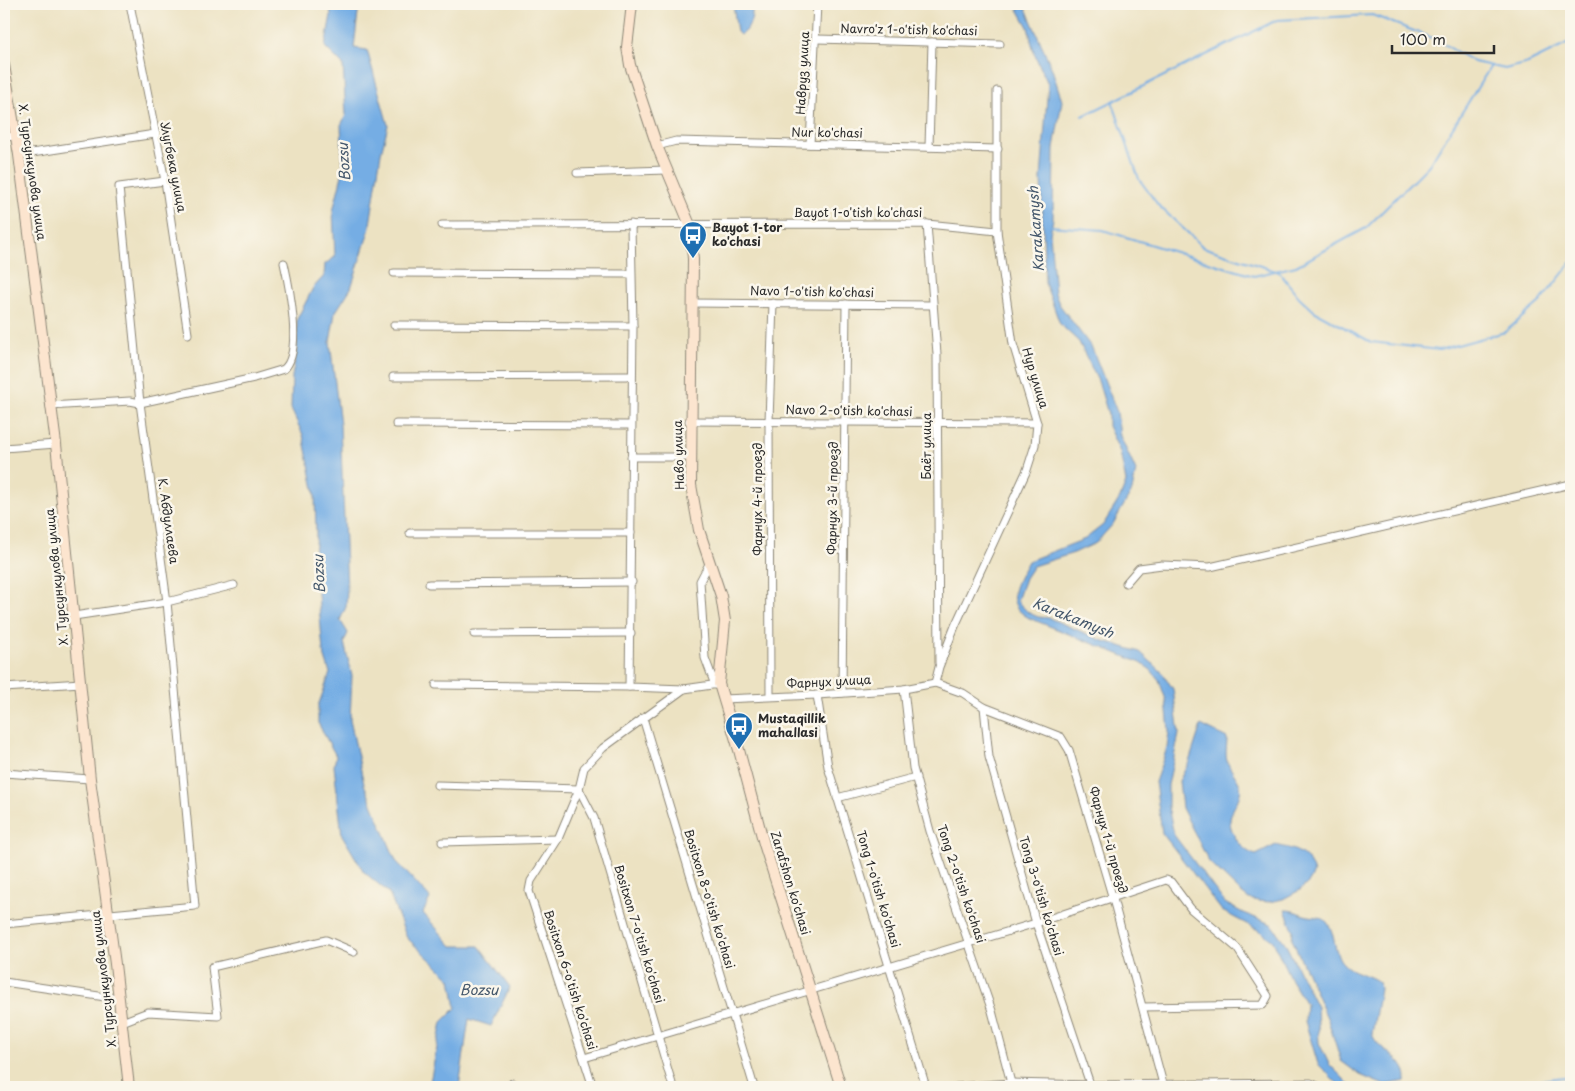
<svg xmlns="http://www.w3.org/2000/svg" width="1575" height="1091" viewBox="0 0 1575 1091" font-family="'Playpen Sans',sans-serif">
  <style>
    .water { fill: #75ade4; stroke: #506c88 }
    .lines { fill: none; stroke-linecap: round; stroke-linejoin: round }
    .stream { stroke: #75ade4; stroke-width: 2 }
    .street-casing { stroke: #8c8676; stroke-width: 9 }
    .secondary-casing { stroke: #8c8676; stroke-width: 12 }
    .street { stroke: #fff; stroke-width: 7 }
    .secondary { stroke: #fce5cf; stroke-width: 10 }
    .labels { text-anchor: middle; stroke-width: 5; stroke-linejoin: round; paint-order: stroke }
    .street-label { font-size: 12px; fill: #2b2b2b; stroke: #fbf7ec }
    .poi-label { font-size: 12px; font-weight: bold; fill: #2b2b2b; stroke: #fbf7ec; text-anchor: start }
    .water-label { font-size: 14px; font-style: italic; fill: #45586c; stroke: #fbf7ec }
  </style>
  <rect width="100%" height="100%" fill="#fbf7ec"/>
  <filter id="ink" filterUnits="userSpaceOnUse"><feTurbulence type="fractalNoise" baseFrequency=".02" numOctaves="2"/><feDisplacementMap in="SourceGraphic" scale="10" xChannelSelector="R" yChannelSelector="G"/><feConvolveMatrix kernelMatrix="1 2 1 2 8 2 1 2 1" color-interpolation-filters="sRGB"/></filter>
  <filter id="wash" filterUnits="userSpaceOnUse"><feTurbulence type="fractalNoise" baseFrequency=".0096" numOctaves="4" result="noise"/><feDisplacementMap in="SourceGraphic" scale="20" xChannelSelector="R" yChannelSelector="G"/><feGaussianBlur stdDeviation="1.12" result="paint"/><feColorMatrix in="noise" values="0 0 0 0 0 0 0 0 0 0 0 0 0 0 0 0 0 1.4 0 .05"/><feComposite in="paint" operator="in"/></filter>
  <g filter="url(#wash)">
    <rect width="100%" height="100%" fill="#ece2c2"/>
    <!-- water -->
    <g class="water">
      <path d="M329 4H359L354 48 367 50 388 125 381 153 369 231 351 288 335 313 330 342 340 424 347 590 346 607 340 620 348 633 344 642 352 676 350 720 364 784 396 861 430 898 423 913 452 946H479L510 987 491 1026 469 1019 459 1087H429L442 1022 456 1008 451 979 407 938 389 893 364 872 342 835 334 766 336 756 318 723V706L330 673 323 651 317 583 313 563 316 534 315 494 303 435 291 409 292 376 297 349V319L313 288 324 276 325 264 335 257 333 211 343 171 341 125 346 115 343 65 325 47 331 15Z"/>
      <path d="M733 4H751C754 15 751 28 740 35L737 32Z"/>
      <path d="M1015 4H1023L1025 6 1052 69 1062 101 1054 148 1053 219 1050 234 1055 293 1059 304 1092 348 1117 412 1120 436 1136 471 1132 491 1113 524 1096 543 1074 553 1033 566 1025 578 1017 601 1029 613 1038 617 1049 618 1101 640 1140 652 1161 671 1173 689 1179 734 1168 785V807L1174 835 1225 903 1243 913 1271 924 1285 943 1317 1007 1319 1043 1329 1064 1352 1087H1341L1318 1064 1305 1021 1306 1004 1291 980 1273 941 1260 931 1222 911 1162 833 1155 782 1167 748 1169 731 1166 700 1159 680 1151 670 1141 663 1029 618C1002 603 1016 583 1028 561L1085 539 1103 525 1120 498 1126 482 1120 452 1108 426V414L1098 381 1079 342 1060 324 1045 283 1041 179 1048 84 1034 53 1028 27Z"/>
      <path d="M1201 725 1227 738C1227 745 1225 754 1227 761 1230 770 1237 777 1240 785 1243 798 1231 808 1230 819 1229 833 1243 852 1256 855L1276 845C1296 850 1308 852 1314 873L1309 882 1300 890 1283 899 1270 902 1258 901 1249 899 1240 892 1209 862 1182 808 1179 781 1189 762Z"/>
      <path d="M1285 910C1293 910 1296 912 1304 915 1310 917 1318 916 1323 919 1335 925 1333 950 1341 961 1351 974 1367 973 1379 982L1380 989 1372 1034C1379 1053 1407 1057 1406 1081L1384 1085 1360 1075 1341 1061 1328 1020 1292 939 1293 930Z"/>
    </g>
    <g class="lines">
      <!-- stream -->
      <g class="stream">
        <path d="M1112 101 1139 179 1158 205 1203 247 1279 272 1299 297 1314 311 1371 342 1439 350 1505 332 1540 302 1571 263"/>
        <path d="M1083 116 1277 20 1372 15 1435 39 1474 62 1505 69 1528 63 1571 42"/>
        <path d="M1049 226 1103 230 1254 276 1296 266 1366 228 1429 165 1491 66"/>
        <path d="M1529 1082 1564 1077 1571 1078"/>
      </g>
    </g>
  </g>
  <g filter="url(#ink)">
    <g class="lines">
      <!-- street casing -->
      <g class="street-casing">
        <g id="street">
          <path d="M130 4 165 181 188 334"/>
          <path d="M817 39 1000 44"/>
          <path d="M4 137 16 136"/>
          <path d="M810 144 817 4"/>
          <path d="M657 146 676 141 998 149"/>
          <path d="M929 147 932 42"/>
          <path d="M19 155 155 134"/>
          <path d="M577 173 666 170"/>
          <path d="M631 224 633 326 629 687 684 689"/>
          <path d="M927 224 937 354 939 663"/>
          <path d="M442 225 927 224 997 231"/>
          <path d="M394 273 631 274"/>
          <path d="M692 303 933 305"/>
          <path d="M394 325 633 326"/>
          <path d="M393 377 631 376"/>
          <path d="M50 406 130 401 140 403 254 378 284 369C303 353 289 285 284 263"/>
          <path d="M689 421 1037 423"/>
          <path d="M396 424 631 425"/>
          <path d="M4 448 56 444"/>
          <path d="M631 457H689"/>
          <path d="M410 533H631"/>
          <path d="M709 564 700 581 705 658 715 685"/>
          <path d="M1126 583 1139 568 1162 565 1210 567 1571 484"/>
          <path d="M429 584 632 582"/>
          <path d="M74 616 167 602 234 585"/>
          <path d="M474 634 631 633"/>
          <path d="M935 683 939 667 955 626 1027 470 1035 445 1037 423 1013 344 997 231V91"/>
          <path d="M436 685 629 687"/>
          <path d="M4 688 81 683"/>
          <path d="M904 689 913 768 930 831 992 1011 1011 1083"/>
          <path d="M842 693 846 304"/>
          <path d="M817 695 828 767 926 1087"/>
          <path d="M770 696 769 421 773 303"/>
          <path d="M723 699 817 695 904 689 935 683 963 693 984 707 1061 737 1069 750 1113 899 1163 1084"/>
          <path d="M984 707 989 757 1036 923 1091 1087"/>
          <path d="M643 718 754 1087"/>
          <path d="M4 773 90 779"/>
          <path d="M437 785 579 789 594 818 673 1087"/>
          <path d="M837 798 916 777"/>
          <path d="M442 842 558 839"/>
          <path d="M4 924 195 906 167 602 140 403 119 187 165 181"/>
          <path d="M4 982 119 999"/>
          <path d="M122 1022 148 1012 218 1016 212 967 326 940 354 952"/>
          <path d="M584 1058 1036 923 1166 880 1171 882 1191 909 1237 948 1268 996 1263 1005 1143 1007"/>
          <path d="M512 1083 514 1087"/>
          <path d="M593 1087 529 891 531 881 558 839 579 789 584 768 603 748 684 689 719 684"/>
          <path d="M956 1087 1011 1083 1091 1085 1311 1083 1320 1087"/>
        </g>
      </g>
      <!-- secondary casing -->
      <g class="secondary-casing">
        <g id="secondary">
          <path d="M632 4 627 47 630 65 657 146 690 225 693 259 691 485 699 530 721 596 725 621 719 684 739 750 764 844 841 1087"/>
          <path d="M4 65 19 155 56 444 90 779 115 964 129 1087"/>
        </g>
      </g>
      <!-- street -->
      <use href="#street" class="street"/>
      <!-- secondary -->
      <use href="#secondary" class="secondary"/>
    </g>
  </g>
  <!-- icons -->
  <defs>
    <g id="bus-pin" transform="scale(1.4375)"><path d="M0 17L-7.5 6A9.5 9.5 0 1 1 7.5 6Z" fill="#1f6fb2" stroke="#fbf7ec"/><path d="M-5-6H5V4H4V6H2V4H-2V6H-4V4H-5ZM-3.5-4V0h7V-4ZM-3.5 1.2v1.5H-2V1.2ZM2 1.2v1.5H3.5V1.2Z" fill="#fff"/></g>
  </defs>
  <g fill-rule="evenodd">
    <use href="#bus-pin" x="693" y="235"/>
    <use href="#bus-pin" x="739" y="726"/>
  </g>
  <g class="labels">
    <!-- street labels -->
    <g class="street-label">
      <text transform="translate(909 30) rotate(1)" y="4">Navro'z 1-o'tish ko'chasi</text>
      <text transform="translate(803 73) rotate(-87)" y="4">Навруз улица</text>
      <text transform="translate(827 133) rotate(1)" y="4">Nur ko'chasi</text>
      <text transform="translate(173 167) rotate(79)" y="4">Улугбека улица</text>
      <text transform="translate(32 172) rotate(82)" y="4">Х. Турсункулова улица</text>
      <text x="858" y="217">Bayot 1-o'tish ko'chasi</text>
      <text transform="translate(812 292) rotate(1)" y="4">Navo 1-o'tish ko'chasi</text>
      <text transform="translate(1035 378) rotate(73)" y="4">Нур улица</text>
      <text transform="translate(849 411) rotate(1)" y="4">Navo 2-o'tish ko'chasi</text>
      <text transform="translate(927 446) rotate(-90)" y="4">Баёт улица</text>
      <text transform="translate(679 455) rotate(-92)" y="4">Наво улица</text>
      <text transform="translate(833 498) rotate(-89)" y="4">Фарнух 3-й проезд</text>
      <text transform="translate(758 499) rotate(-90)" y="4">Фарнух 4-й проезд</text>
      <text transform="translate(168 521) rotate(82)" y="4">К. Абдуллаева</text>
      <text transform="translate(57 577) rotate(-96)" y="4">Х. Турсункулова улица</text>
      <text transform="translate(829 682) rotate(-3)" y="4">Фарнух улица</text>
      <text transform="translate(1108 840) rotate(74)" y="4">Фарнух 1-й проезд</text>
      <text transform="translate(790 883) rotate(73)" y="4">Zarafshon ko'chasi</text>
      <text transform="translate(961 884) rotate(71)" y="4">Tong 2-o'tish ko'chasi</text>
      <text transform="translate(878 889) rotate(73)" y="4">Tong 1-o'tish ko'chasi</text>
      <text transform="translate(1041 896) rotate(73)" y="4">Tong 3-o'tish ko'chasi</text>
      <text transform="translate(709 899) rotate(73)" y="4">Bositxon 8-o'tish ko'chasi</text>
      <text transform="translate(639 934) rotate(73)" y="4">Bositxon 7-o'tish ko'chasi</text>
      <text transform="translate(104 979) rotate(-97)" y="4">Х. Турсункулова улица</text>
      <text transform="translate(570 980) rotate(72)" y="4">Bositxon 6-o'tish ko'chasi</text>
    </g>
    <!-- poi labels -->
    <g class="poi-label">
      <text x="712" y="232">Bayot 1-tor<tspan x="712" dy="14">ko'chasi</tspan></text>
      <text x="758" y="723">Mustaqillik<tspan x="758" dy="14">mahallasi</tspan></text>
    </g>
    <!-- water labels -->
    <g class="water-label">
      <text transform="translate(344 162) rotate(-94)" y="5">Bozsu</text>
      <text transform="translate(1036 229) rotate(-94)" y="5">Karakamysh</text>
      <text transform="translate(319 574) rotate(-93)" y="5">Bozsu</text>
      <text transform="translate(1073 618) rotate(22)" y="5">Karakamysh</text>
      <text x="479" y="995">Bozsu</text>
    </g>
  </g>
  <!-- margin -->
  <rect width="1575" height="1091" fill="none" stroke="#fbf7ec" stroke-width="20"/>
  <!-- scale -->
  <path d="M1392 45v8h102v-8" fill="none" stroke="#2b2b2b" stroke-width="2.5"/>
  <text x="1400" y="45" font-size="15" fill="#2b2b2b" stroke="#fbf7ec" stroke-width="4" paint-order="stroke">100 m</text>
</svg>
